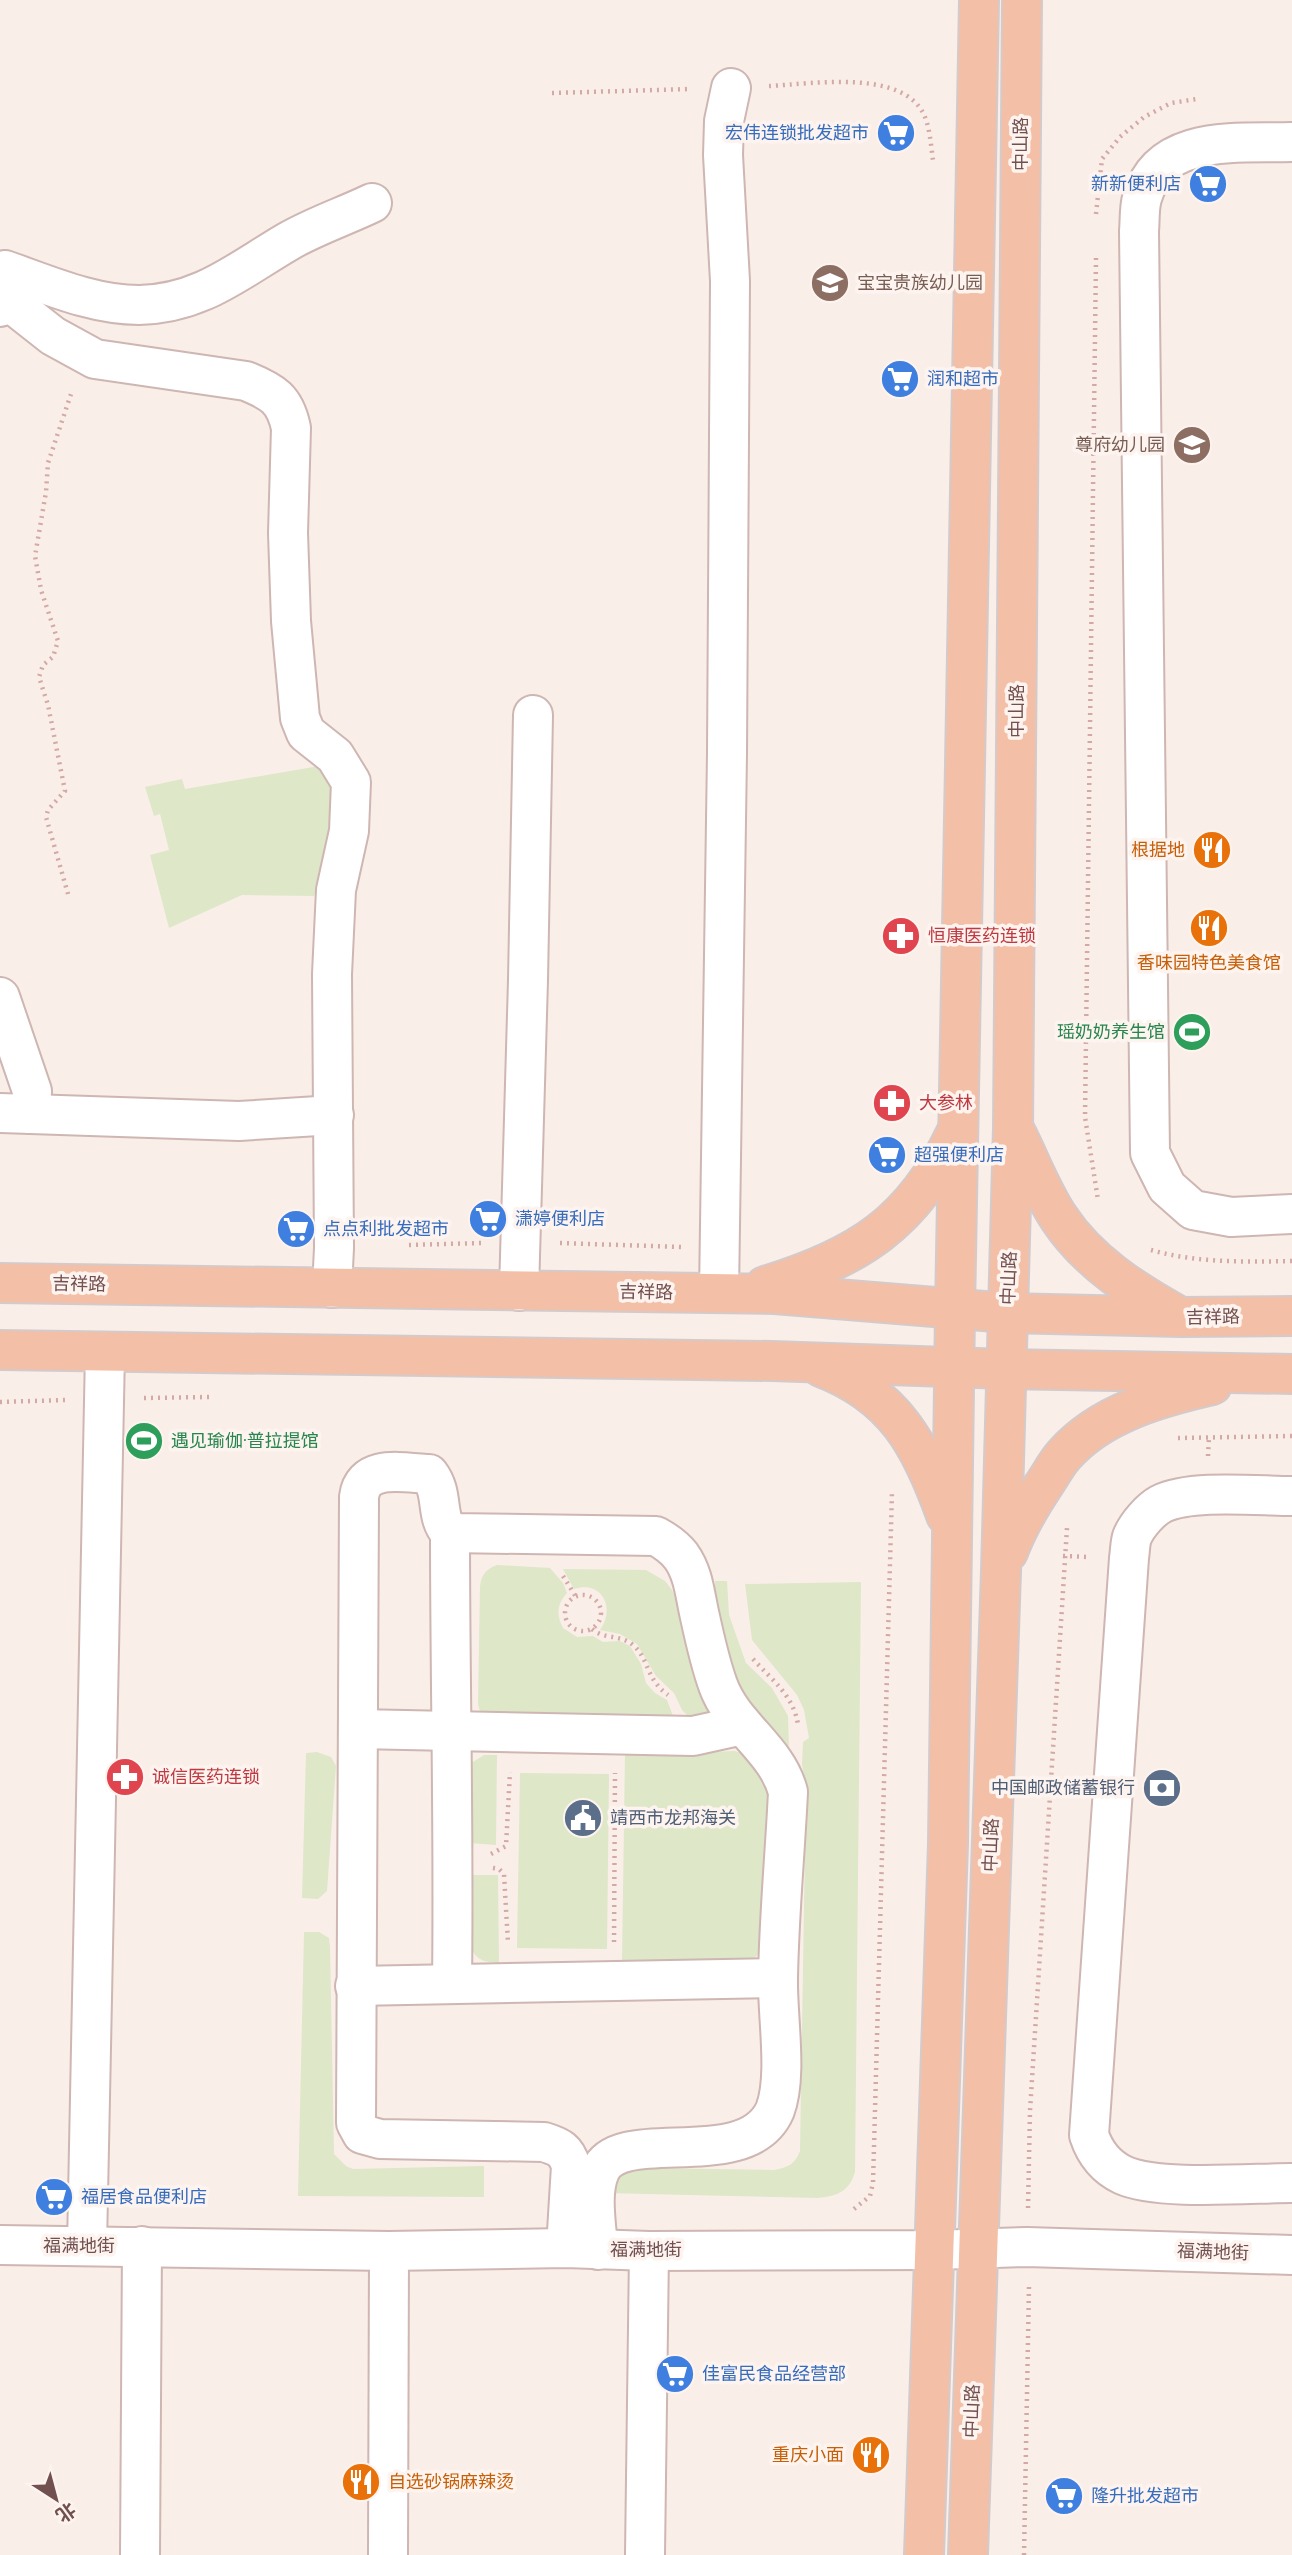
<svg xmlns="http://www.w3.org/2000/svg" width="1292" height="2555" viewBox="0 0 1292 2555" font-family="'Asap Condensed','Noto Sans SC',sans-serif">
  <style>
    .green { fill: #dee7c8 }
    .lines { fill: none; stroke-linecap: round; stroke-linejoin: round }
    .minor-casing { stroke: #ceb6b2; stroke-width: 42 }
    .major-casing { stroke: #d5caca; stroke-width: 42 }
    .path { stroke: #d2a9a6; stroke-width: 4.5; stroke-dasharray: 2 5; stroke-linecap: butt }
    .minor { stroke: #fff; stroke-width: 38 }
    .major { stroke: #f3bfa7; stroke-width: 38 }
    .labels { text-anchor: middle; stroke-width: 7; stroke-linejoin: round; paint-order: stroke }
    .shop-label { font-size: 18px; fill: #366cbe; stroke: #fdf3ef; text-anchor: start }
    .street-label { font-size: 18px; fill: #72504f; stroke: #fdf3ef }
    .education-label { font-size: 18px; fill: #785e54; stroke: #fdf3ef; text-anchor: start }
    .food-label { font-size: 18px; fill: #c56008; stroke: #fdf3ef; text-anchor: end }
    .health-label { font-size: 18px; fill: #be3a42; stroke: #fdf3ef; text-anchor: start }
    .leisure-label { font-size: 18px; fill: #27864d; stroke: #fdf3ef; text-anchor: end }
    .service-label { font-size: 18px; fill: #4e5e75; stroke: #fdf3ef; text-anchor: end }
  </style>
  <rect width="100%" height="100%" fill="#faeee9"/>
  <!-- green -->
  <g class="green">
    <path d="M319 766 335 782 326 863 314 896 242 895 169 928 150 855 169 850 160 814 154 816 145 787 182 779 185 789Z"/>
    <path d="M497 1565 550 1568 563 1583 567 1593C557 1604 556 1615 563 1628L577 1637 593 1636 603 1642 620 1641 630 1646 641 1664 646 1683 655 1693 667 1700 673 1716 667 1720 481 1715 478 1704 480 1587C481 1575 486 1569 497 1565Z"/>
    <path d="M563 1569 646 1570 665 1581 672 1590 679 1606 697 1686 712 1708 708 1715 692 1720 682 1710 674 1693 656 1676 637 1644 620 1634 600 1630C616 1608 602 1580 574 1589Z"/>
    <path d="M715 1581H727L729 1615 746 1663 772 1688 788 1716 789 1749 766 1725 734 1681 715 1603Z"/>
    <path d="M861 1582 855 2172C849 2192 837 2196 818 2198L605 2193 610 2173 638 2168 774 2170C789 2167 794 2165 800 2151L806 1787 802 1764 803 1742 809 1738 804 1710 797 1695 752 1640 745 1584Z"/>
    <path d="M735 1751 748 1756 768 1786V1928C765 1946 760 1955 745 1967L627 1965 622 1960 625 1755Z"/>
    <path d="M317 1752 331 1757 336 1766 327 1891 318 1899 302 1898 306 1753Z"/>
    <path d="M484 1755H497L496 1845 469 1843 468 1765Z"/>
    <path d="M520 1773 609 1774 607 1949 517 1948Z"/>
    <path d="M471 1875H498L499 1963C486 1962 477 1961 471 1948Z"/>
    <path d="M304 1932H319L329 1938 330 1947 334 2154 346 2166 353 2169 484 2166V2197L298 2196Z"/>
  </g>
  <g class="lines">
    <!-- minor casing -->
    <g class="minor-casing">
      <g id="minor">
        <path d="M1292 142C1239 144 1160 133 1142 198 1139 208 1140 221 1139 231L1150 1153 1167 1187 1193 1210 1231 1217 1292 1214"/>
        <path d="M5 270C48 285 93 305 139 305 201 304 239 270 289 241 315 226 345 216 372 203"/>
        <path d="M0 307 11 303 53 336 95 359 246 381C273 392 285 399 291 428L288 533 291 621 300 718 306 733 335 756 351 782 349 831 336 890 332 974 334 1248 332 1288"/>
        <path d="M0 997 32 1091 31 1114"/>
        <path d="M0 1113 239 1121 334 1115"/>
        <path d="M519 1291 528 980 533 715"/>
        <path d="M719 1293 727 753 730 281 723 155 724 121 731 88"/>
        <path d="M1292 1496C1258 1496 1191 1489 1161 1504 1150 1510 1137 1525 1132 1537 1130 1543 1130 1552 1129 1558L1089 2135C1095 2153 1106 2167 1123 2175 1158 2191 1251 2183 1292 2183"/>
        <path d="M450 1533C450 1683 454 1833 452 1984"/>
        <path d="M358 1729 693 1736 743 1725"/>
        <path d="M355 1986 778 1978"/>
        <path d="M0 2245 389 2251 566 2248 649 2251 934 2250 1027 2247 1292 2255"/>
        <path d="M87 2246 105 1352"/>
        <path d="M566 2248 571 2166C566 2150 560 2147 544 2142L380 2139 362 2134 356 2123 359 1497C363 1463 404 1473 429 1474 445 1495 434 1515 450 1533L656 1536C665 1541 674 1547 681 1556 694 1574 695 1596 700 1617 705 1640 710 1663 718 1685 733 1727 777 1749 788 1792 785 1854 779 1916 778 1978 777 2015 788 2076 775 2110 747 2175 620 2124 600 2171 590 2194 597 2226 598 2250"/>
        <path d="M140 2555 142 2246"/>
        <path d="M388 2555 389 2251"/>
        <path d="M645 2555 649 2251"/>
      </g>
    </g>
    <!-- major casing -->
    <g class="major-casing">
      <g id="major">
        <path d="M1015 1131C1030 1160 1041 1191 1059 1218 1088 1262 1134 1291 1179 1316"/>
        <path d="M0 1283 775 1294 1008 1313 1181 1317 1292 1316"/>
        <path d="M765 1286C858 1258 913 1223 956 1133"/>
        <path d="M0 1350 772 1361 1006 1369 1292 1374"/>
        <path d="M821 1367C895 1395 921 1445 946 1515"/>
        <path d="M1008 1552C1017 1528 1029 1507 1043 1486 1050 1476 1056 1464 1064 1455 1101 1413 1160 1397 1212 1385"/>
        <path d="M924 2555 948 1844 955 1310 979 0"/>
        <path d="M968 2555 1001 1571 1013 1128 1022 0"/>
      </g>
    </g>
    <!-- path -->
    <g class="path">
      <path d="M769 86C812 84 905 68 925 117 930 130 931 146 933 160"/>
      <path d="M552 93 691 89"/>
      <path d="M1096 214 1102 159 1120 137 1144 117 1171 103 1197 99"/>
      <path d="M1096 258 1085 1117 1098 1200"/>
      <path d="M68 894 46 817 48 810 65 791 48 705 39 677 43 665 53 657 58 641 41 590 35 556 46 492 48 463 72 391"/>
      <path d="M560 1243 681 1247"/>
      <path d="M409 1245 481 1243"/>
      <path d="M1151 1250C1197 1263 1244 1262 1292 1261"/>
      <path d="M144 1398 209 1397"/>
      <path d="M0 1402 65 1400"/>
      <path d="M1178 1438 1292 1436"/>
      <path d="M1208 1456 1209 1437"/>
      <path d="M1063 1556 1089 1557"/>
      <path d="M563 1576 576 1597"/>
      <circle cx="583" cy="1613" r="18"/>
      <path d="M592 1629C605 1640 620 1634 633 1645 650 1660 645 1678 668 1695"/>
      <path d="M753 1659C772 1680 794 1696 798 1725"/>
      <path d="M491 1854 506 1846 510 1772"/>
      <path d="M493 1868 499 1869 504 1874 508 1943"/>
      <path d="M614 1942 615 1773"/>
      <path d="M1028 2208 1030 2111 1067 1528"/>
      <path d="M854 2209 870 2196 873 2183 892 1491"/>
      <path d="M1024 2555 1029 2286"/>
    </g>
    <!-- minor -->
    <use href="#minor" class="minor"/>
    <!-- major -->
    <use href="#major" class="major"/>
  </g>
  <!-- icons -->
  <defs>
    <g id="supermarket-disc" transform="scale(2.0125)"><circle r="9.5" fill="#3f7fe0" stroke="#fdf3ef"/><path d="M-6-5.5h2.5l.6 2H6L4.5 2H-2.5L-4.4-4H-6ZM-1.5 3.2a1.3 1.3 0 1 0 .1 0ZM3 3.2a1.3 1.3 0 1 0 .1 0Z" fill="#fff"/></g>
    <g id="school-disc" transform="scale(2.0125)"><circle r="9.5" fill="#8d6e63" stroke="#fdf3ef"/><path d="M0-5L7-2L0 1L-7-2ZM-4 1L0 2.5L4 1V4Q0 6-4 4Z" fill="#fff"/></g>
    <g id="restaurant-disc" transform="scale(2.0125)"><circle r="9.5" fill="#e8710a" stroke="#fdf3ef"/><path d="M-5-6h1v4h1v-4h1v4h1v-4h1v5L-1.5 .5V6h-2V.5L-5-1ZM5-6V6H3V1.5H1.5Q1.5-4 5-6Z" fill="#fff"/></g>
    <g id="pharmacy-disc" transform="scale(2.0125)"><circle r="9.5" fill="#e0444e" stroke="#fdf3ef"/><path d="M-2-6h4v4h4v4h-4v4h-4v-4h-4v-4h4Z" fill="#fff"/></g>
    <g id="stadium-disc" transform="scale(2.0125)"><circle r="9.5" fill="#2e9e5b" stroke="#fdf3ef"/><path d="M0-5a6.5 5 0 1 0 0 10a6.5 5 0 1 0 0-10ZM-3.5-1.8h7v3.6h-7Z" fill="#fff"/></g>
    <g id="bank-disc" transform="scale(2.0125)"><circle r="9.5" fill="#5c6f8a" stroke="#fdf3ef"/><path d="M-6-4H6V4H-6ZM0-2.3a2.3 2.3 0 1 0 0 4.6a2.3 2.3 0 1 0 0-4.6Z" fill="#fff"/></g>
    <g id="civic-disc" transform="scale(2.0125)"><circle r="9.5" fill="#5c6f8a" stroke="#fdf3ef"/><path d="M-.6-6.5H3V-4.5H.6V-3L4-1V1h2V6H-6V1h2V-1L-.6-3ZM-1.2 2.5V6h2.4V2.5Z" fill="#fff"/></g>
  </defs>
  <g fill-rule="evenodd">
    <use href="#supermarket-disc" x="896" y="133"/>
    <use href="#supermarket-disc" x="1208" y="184"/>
    <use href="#school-disc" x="830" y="283"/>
    <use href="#supermarket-disc" x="900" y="379"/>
    <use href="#school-disc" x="1192" y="445"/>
    <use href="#restaurant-disc" x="1212" y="850"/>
    <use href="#restaurant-disc" x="1209" y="928"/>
    <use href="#pharmacy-disc" x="901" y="936"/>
    <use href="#stadium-disc" x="1192" y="1032"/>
    <use href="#pharmacy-disc" x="892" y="1103"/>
    <use href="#supermarket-disc" x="887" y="1155"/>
    <use href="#supermarket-disc" x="488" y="1219"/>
    <use href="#supermarket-disc" x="296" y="1229"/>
    <use href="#stadium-disc" x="144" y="1441"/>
    <use href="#pharmacy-disc" x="125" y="1777"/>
    <use href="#bank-disc" x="1162" y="1788"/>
    <use href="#civic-disc" x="583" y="1818"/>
    <use href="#supermarket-disc" x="54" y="2197"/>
    <use href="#supermarket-disc" x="675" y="2374"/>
    <use href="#restaurant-disc" x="871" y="2455"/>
    <use href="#restaurant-disc" x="361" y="2482"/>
    <use href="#supermarket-disc" x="1064" y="2496"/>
  </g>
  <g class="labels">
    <!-- shop labels -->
    <g class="shop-label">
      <text x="869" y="139" text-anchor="end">宏伟连锁批发超市</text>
      <text x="1181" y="190" text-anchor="end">新新便利店</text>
      <text x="927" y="385">润和超市</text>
      <text x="914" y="1161">超强便利店</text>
      <text x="515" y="1225">潇婷便利店</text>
      <text x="323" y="1235">点点利批发超市</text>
      <text x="81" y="2203">福居食品便利店</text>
      <text x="702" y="2380">佳富民食品经营部</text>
      <text x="1091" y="2502">隆升批发超市</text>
    </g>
    <!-- street labels -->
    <g class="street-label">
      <text transform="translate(1021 144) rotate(-90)" y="6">中山路</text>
      <text transform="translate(1017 711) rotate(-90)" y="6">中山路</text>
      <text transform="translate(1009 1278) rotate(-88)" y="6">中山路</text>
      <text transform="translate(79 1284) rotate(1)" y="6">吉祥路</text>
      <text transform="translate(646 1292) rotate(1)" y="6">吉祥路</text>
      <text transform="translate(1213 1317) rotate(-1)" y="6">吉祥路</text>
      <text transform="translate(991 1845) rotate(-88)" y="6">中山路</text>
      <text x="79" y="2252">福满地街</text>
      <text x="646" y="2256">福满地街</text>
      <text transform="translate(1213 2252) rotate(2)" y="6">福满地街</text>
      <text transform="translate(972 2411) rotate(-88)" y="6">中山路</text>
    </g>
    <!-- education labels -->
    <g class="education-label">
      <text x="857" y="289">宝宝贵族幼儿园</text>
      <text x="1165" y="451" text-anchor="end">尊府幼儿园</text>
    </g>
    <!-- food labels -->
    <g class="food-label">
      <text x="1185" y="856">根据地</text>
      <text x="1209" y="969" text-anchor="middle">香味园特色美食馆</text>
      <text x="844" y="2461">重庆小面</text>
      <text x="388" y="2488" text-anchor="start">自选砂锅麻辣烫</text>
    </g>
    <!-- health labels -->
    <g class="health-label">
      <text x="928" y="942">恒康医药连锁</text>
      <text x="919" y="1109">大参林</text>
      <text x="152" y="1783">诚信医药连锁</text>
    </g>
    <!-- leisure labels -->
    <g class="leisure-label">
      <text x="1165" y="1038">瑶奶奶养生馆</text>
      <text x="171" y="1447" text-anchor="start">遇见瑜伽·普拉提馆</text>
    </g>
    <!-- service labels -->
    <g class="service-label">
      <text x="1135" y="1794">中国邮政储蓄银行</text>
      <text x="610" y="1824" text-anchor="start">靖西市龙邦海关</text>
    </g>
  </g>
  <!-- north arrow -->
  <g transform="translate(56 2499) rotate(144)" stroke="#fdf3ef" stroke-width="5" paint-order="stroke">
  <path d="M0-5L12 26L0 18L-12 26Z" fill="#72504f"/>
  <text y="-10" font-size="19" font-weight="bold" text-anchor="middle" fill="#72504f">北</text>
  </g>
</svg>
